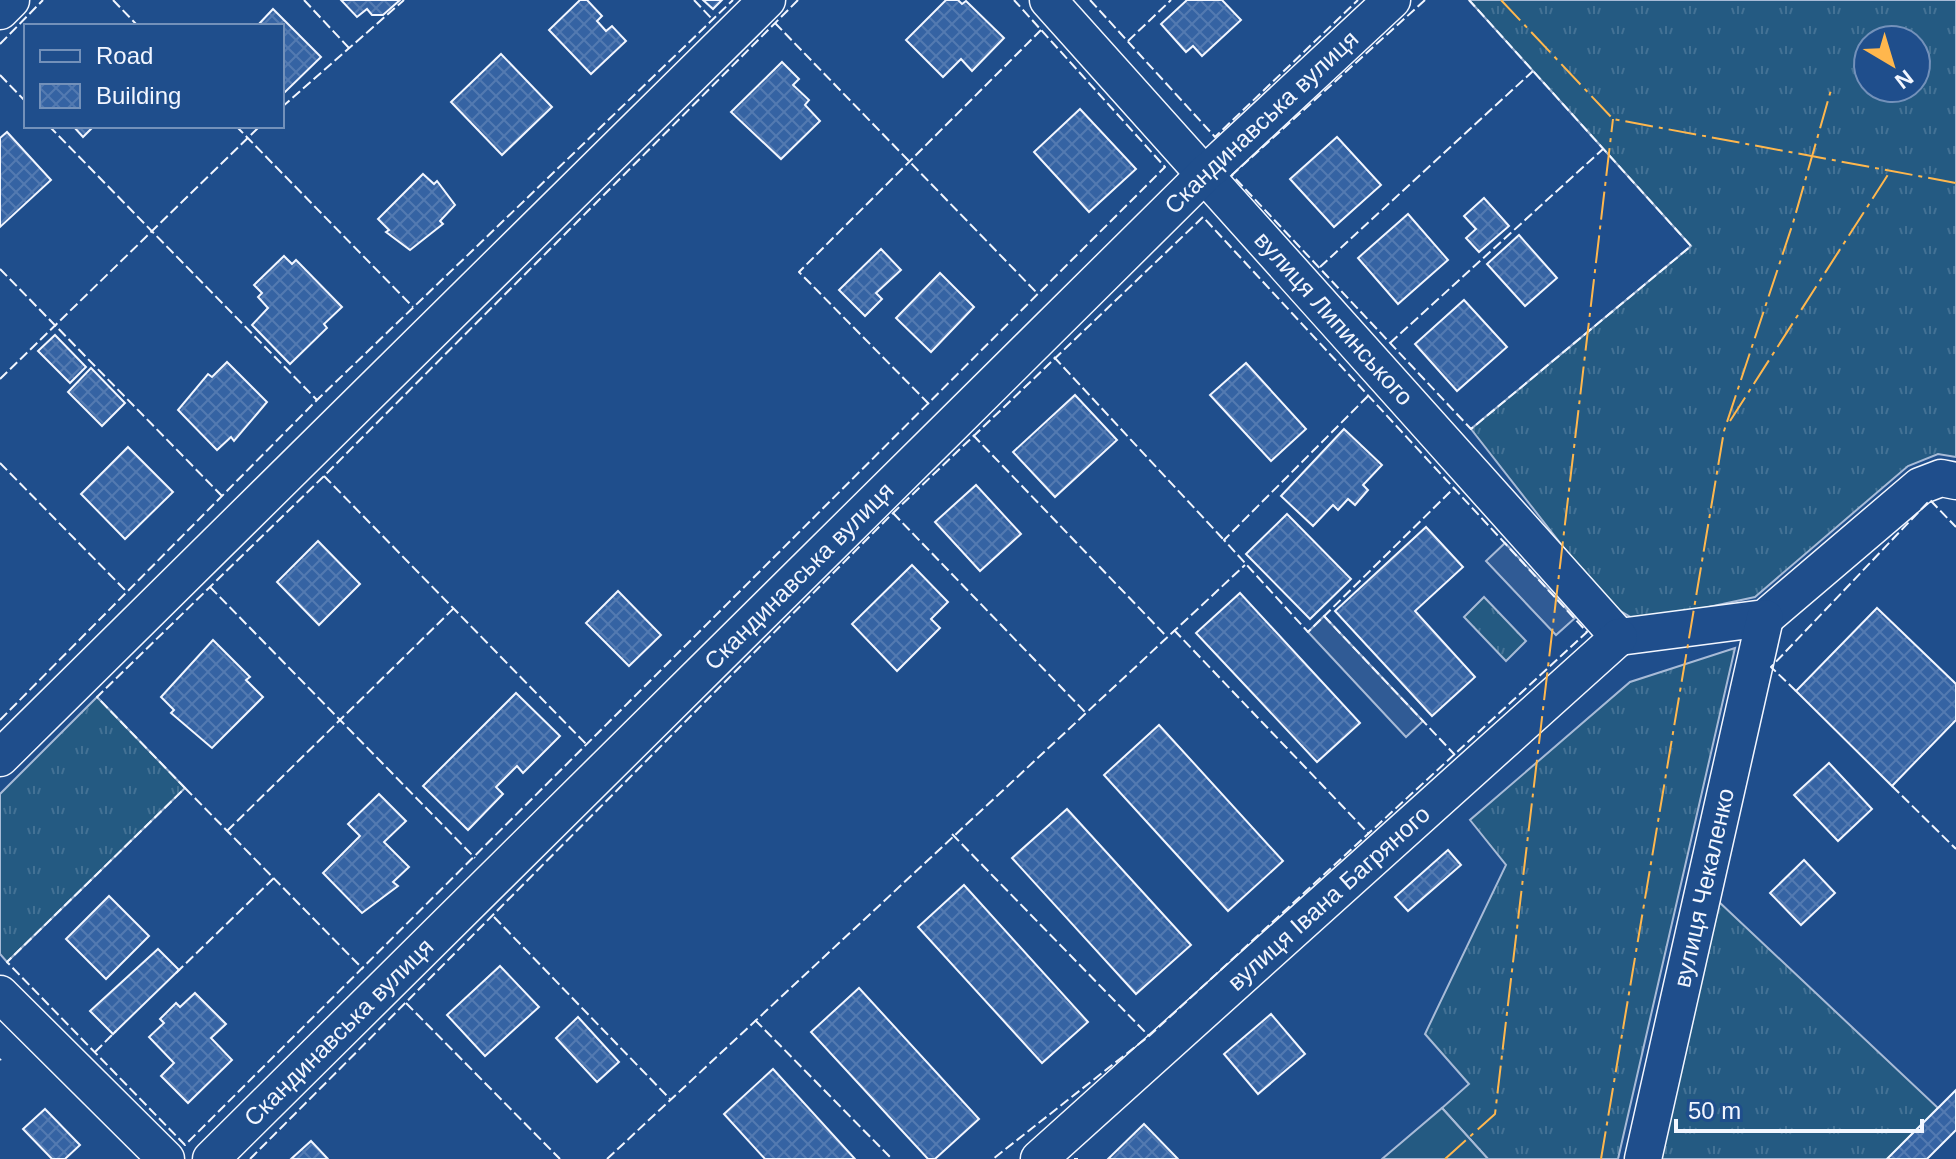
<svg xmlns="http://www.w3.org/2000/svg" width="1956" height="1159" viewBox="0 0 1956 1159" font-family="Helvetica,sans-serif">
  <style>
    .grass { fill: url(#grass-tufts); stroke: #a8bbd7; stroke-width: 2; fill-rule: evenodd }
    .garden { fill: #245a82; stroke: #a8bbd7; stroke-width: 2 }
    .parking { fill: #305b95; stroke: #a8bbd7; stroke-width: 2 }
    .building { fill: url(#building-cross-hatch); stroke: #f2f6ff; stroke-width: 2 }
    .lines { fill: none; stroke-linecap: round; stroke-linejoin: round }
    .minor-casing { stroke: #f2f6ff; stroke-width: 39 }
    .minor { stroke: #1f4e8c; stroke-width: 36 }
    .fence { stroke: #f2f6ff; stroke-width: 2; stroke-dasharray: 10 4; stroke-linecap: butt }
    .power { stroke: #ffb74d; stroke-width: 2; stroke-dasharray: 28 6 4 6; stroke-linecap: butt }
    .labels { text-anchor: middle; stroke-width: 6; stroke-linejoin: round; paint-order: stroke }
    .street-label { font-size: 24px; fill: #f2f6ff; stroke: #1f4e8c }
  </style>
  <defs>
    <pattern id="grass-tufts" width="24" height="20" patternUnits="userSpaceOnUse" patternTransform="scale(2)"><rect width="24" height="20" fill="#245a82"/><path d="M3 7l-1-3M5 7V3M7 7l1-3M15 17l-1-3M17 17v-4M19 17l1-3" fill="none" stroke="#447295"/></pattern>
    <pattern id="building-cross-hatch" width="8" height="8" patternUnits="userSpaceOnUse" patternTransform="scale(2)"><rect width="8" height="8" fill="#3563a3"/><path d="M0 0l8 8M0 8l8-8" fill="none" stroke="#537ab1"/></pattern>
  </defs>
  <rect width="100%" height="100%" fill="#1f4e8c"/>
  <!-- grass -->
  <g class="grass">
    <path d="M1469 0H1956V457L1938 454 1908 466 1755 597 1639 622 1607 603 1471 429 1691 246ZM1868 40H1916V88H1868Z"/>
    <path d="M1484 597 1526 641 1506 661 1464 617Z"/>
    <path d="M1735 648 1618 1159H1488L1442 1108 1469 1084 1425 1034 1506 865 1470 820 1630 682Z"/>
    <path d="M97 697 185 788 7 962 0 954V794Z"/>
    <path d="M1718 901 1938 1108 1887 1159H1660Z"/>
  </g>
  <!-- garden -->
  <path class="garden" d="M1442 1108 1488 1159H1382Z"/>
  <!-- parking -->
  <g class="parking">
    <path d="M1505 543 1575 618 1556 635 1486 561Z"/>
    <path d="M1324 616 1423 721 1406 737 1308 632Z"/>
  </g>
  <!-- building -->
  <g class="building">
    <path d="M341 0H400L383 15H372L367 9 357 17Z"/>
    <path d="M580 0H587L602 16 597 21 606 31 612 26 626 41 591 74 549 30Z"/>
    <path d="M703 0H722L713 9Z"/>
    <path d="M946 0H958L962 4 966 1 1004 38 972 71 961 59 943 77 906 40Z"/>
    <path d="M1187 0H1222L1241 20 1202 56 1193 46 1186 52 1161 24Z"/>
    <path d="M273 9 321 57 282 95V26H257Z"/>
    <path d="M501 54 552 107 502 155 451 102Z"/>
    <path d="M782 62 799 79 793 85 809 100 805 105 820 121 781 159 731 112Z"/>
    <path d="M1080 109 1136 169 1089 212 1034 152Z"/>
    <path d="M73 126H94L83 137Z"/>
    <path d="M7 132 51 180 0 227V138Z"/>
    <path d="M1337 137 1381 185 1334 227 1290 179Z"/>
    <path d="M423 174 434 184 437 181 455 205 440 221 443 224 410 250 386 232 389 230 378 219Z"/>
    <path d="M1484 198 1509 226 1479 252 1466 238 1476 229 1464 216Z"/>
    <path d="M1408 214 1448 260 1398 304 1358 258Z"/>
    <path d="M1519 235 1557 278 1525 306 1487 264Z"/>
    <path d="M881 249 901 270 876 293 882 299 865 316 839 290Z"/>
    <path d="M284 256 292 264 296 260 342 307 324 324 327 328 290 364 252 325 268 308 258 297 262 293 254 285Z"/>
    <path d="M940 273 974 307 931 352 896 318Z"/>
    <path d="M1464 300 1507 347 1457 391 1415 344Z"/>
    <path d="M55 335 86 367 70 383 38 351Z"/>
    <path d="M227 362 267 402 234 441 231 437 217 450 178 410 208 374 212 377Z"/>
    <path d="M1246 363 1306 429 1271 461 1210 395Z"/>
    <path d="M91 368 125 403 102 426 68 392Z"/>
    <path d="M1075 395 1117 440 1055 497 1013 452Z"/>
    <path d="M1344 429 1382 465 1363 485 1368 490 1355 505 1348 499 1338 510 1333 505 1313 526 1281 496Z"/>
    <path d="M128 447 173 492 125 539 81 494Z"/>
    <path d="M976 485 1021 534 980 571 935 522Z"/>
    <path d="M1287 514 1351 579 1310 619 1246 554Z"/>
    <path d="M1426 527 1463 567 1415 611 1475 677 1432 716 1335 611Z"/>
    <path d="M318 541 360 584 319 625 277 582Z"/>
    <path d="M912 565 948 602 931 619 940 628 897 671 852 624Z"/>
    <path d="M618 591 661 635 629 666 586 623Z"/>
    <path d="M1240 593 1360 723 1317 762 1196 633Z"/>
    <path d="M1877 608 1956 684V720L1892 786 1796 691Z"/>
    <path d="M213 640 250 677 246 680 263 697 212 748 171 713 174 710 161 697Z"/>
    <path d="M516 693 560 736 523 773 517 766 496 787 503 794 468 830 423 786Z"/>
    <path d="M1159 725 1283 861 1228 911 1104 775Z"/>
    <path d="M1829 763 1872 809 1838 841 1794 795Z"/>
    <path d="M379 794 406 821 384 842 409 867 393 882 398 886 362 913 323 873 360 836 348 824Z"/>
    <path d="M1067 809 1191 945 1136 994 1012 858Z"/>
    <path d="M1448 850 1461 865 1408 911 1395 897Z"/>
    <path d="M1804 860 1835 893 1801 925 1770 893Z"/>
    <path d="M964 885 1088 1022 1042 1063 918 927Z"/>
    <path d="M109 896 149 936 106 979 66 939Z"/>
    <path d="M158 949 179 970 113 1034 90 1011Z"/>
    <path d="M500 966 539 1007 485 1056 447 1015Z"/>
    <path d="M859 988 979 1119 935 1159H928L811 1032Z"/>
    <path d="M195 993 226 1024 211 1038 232 1060 188 1103 161 1076 174 1063 149 1037 164 1023 160 1019 176 1003 180 1007Z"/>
    <path d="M1271 1014 1305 1054 1258 1094 1224 1054Z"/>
    <path d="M578 1017 619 1062 597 1082 556 1038Z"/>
    <path d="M773 1069 855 1159H765L724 1114Z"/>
    <path d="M1956 1090V1130L1927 1159H1887Z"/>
    <path d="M45 1109 80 1145 65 1159H52L23 1129Z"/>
    <path d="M1144 1124 1178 1159H1108Z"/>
    <path d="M311 1141 328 1159H291Z"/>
  </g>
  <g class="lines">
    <!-- minor casing -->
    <g class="minor-casing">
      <g id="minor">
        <path id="s1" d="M1048 0 1619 637"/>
        <path d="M0 11 11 0"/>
        <path d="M1619 637 1765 618 1920 486 1941 478 1956 481"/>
        <path d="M0 758 767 0"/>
        <path d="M0 994 166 1159"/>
        <path id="s2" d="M211 1159 1203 176 1392 0"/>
        <path id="s3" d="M1039 1159 1619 637"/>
        <path id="s4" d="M1643 1159 1765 618"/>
      </g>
    </g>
    <!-- minor -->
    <use href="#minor" class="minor"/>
    <!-- fence -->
    <g class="fence">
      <path d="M113 0 138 26"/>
      <path d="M304 0 349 48"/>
      <path d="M694 0 713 20"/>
      <path d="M798 0 324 476 97 697 185 788 7 962 185 1145 1165 167 1014 0"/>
      <path d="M1090 0 1215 137 1358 0"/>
      <path d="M1425 0 1232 175 1471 429 1691 246 1469 0"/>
      <path d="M775 23 1038 294"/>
      <path d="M1128 41 1171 0"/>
      <path d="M0 44 43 0"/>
      <path d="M0 75 26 102"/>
      <path d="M282 107 404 0"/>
      <path d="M49 126 317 400"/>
      <path d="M236 126 413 307"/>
      <path d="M1320 267 1533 71"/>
      <path d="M0 269 222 496"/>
      <path d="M1390 343 1603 149"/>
      <path d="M1054 357 1224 540"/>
      <path d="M0 379 260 126"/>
      <path d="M1368 396 1224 540 1308 632 1454 488"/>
      <path d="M929 404 799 272 1041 30"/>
      <path d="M973 435 1167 637"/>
      <path d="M0 463 127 592"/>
      <path d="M324 476 588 746"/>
      <path d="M893 513 1087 714"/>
      <path d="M210 587 475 858"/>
      <path d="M1324 616 1455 755"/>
      <path d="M1174 630 1369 834"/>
      <path d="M1796 691 1771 667 1930 500 1956 527"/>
      <path d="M0 720 317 400 733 0"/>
      <path d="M1892 786 1956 849"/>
      <path d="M185 788 363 969"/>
      <path d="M227 831 454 608"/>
      <path d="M952 834 1149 1036"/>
      <path d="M494 917 670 1099"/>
      <path d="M176 973 274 878"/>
      <path d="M406 1003 560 1159"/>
      <path d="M755 1020 892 1159"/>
      <path d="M95 1052 116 1031"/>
      <path d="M0 1060 1 1059"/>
      <path d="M250 1159 893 513 1203 217 1587 632 1149 1036 993 1159"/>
      <path d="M607 1159 1245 565"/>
      <path d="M1074 1159H1078"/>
    </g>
    <!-- power -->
    <g class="power">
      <path d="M1501 0 1613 119 1956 183"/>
      <path d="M1730 421 1889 173"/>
      <path d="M1445 1159 1495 1114 1613 119"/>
      <path d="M1601 1159 1724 431 1793 223 1831 90"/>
    </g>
  </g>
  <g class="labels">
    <!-- street labels -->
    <g class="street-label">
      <text dy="8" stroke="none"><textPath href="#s2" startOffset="1476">Скандинавська вулиця</textPath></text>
      <text dy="8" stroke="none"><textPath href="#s1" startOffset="428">вулиця Липинського</textPath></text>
      <text dy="8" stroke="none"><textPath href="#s2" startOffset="828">Скандинавська вулиця</textPath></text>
      <text dy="8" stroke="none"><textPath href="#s4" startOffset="278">вулиця Чекаленко</textPath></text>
      <text dy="8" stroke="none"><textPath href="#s3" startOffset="390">вулиця Івана Багряного</textPath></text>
      <text dy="8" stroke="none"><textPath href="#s2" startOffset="180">Скандинавська вулиця</textPath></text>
    </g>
  </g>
  <!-- legend -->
  <rect x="24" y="24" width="260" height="104" fill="#1f4e8c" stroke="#7391ba" stroke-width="2"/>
  <rect x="40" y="50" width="40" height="12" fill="#1f4e8c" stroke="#7391ba" stroke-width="2"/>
  <text x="96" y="64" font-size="24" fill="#f2f6ff">Road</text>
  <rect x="40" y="84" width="40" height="24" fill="url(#building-cross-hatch)" stroke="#7391ba" stroke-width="2"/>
  <text x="96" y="104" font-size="24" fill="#f2f6ff">Building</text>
  <!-- north arrow -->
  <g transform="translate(1892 64) rotate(142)"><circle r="38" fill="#1f4e8c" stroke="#7391ba" stroke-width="2"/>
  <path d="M0-6L14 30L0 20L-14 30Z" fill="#ffb74d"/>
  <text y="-12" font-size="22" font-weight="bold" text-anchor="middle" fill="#f2f6ff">N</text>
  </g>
  <!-- scale -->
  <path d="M1676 1119v12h246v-12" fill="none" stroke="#f2f6ff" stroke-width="4"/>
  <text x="1688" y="1119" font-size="24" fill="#f2f6ff" stroke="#1f4e8c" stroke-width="6" paint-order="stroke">50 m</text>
</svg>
